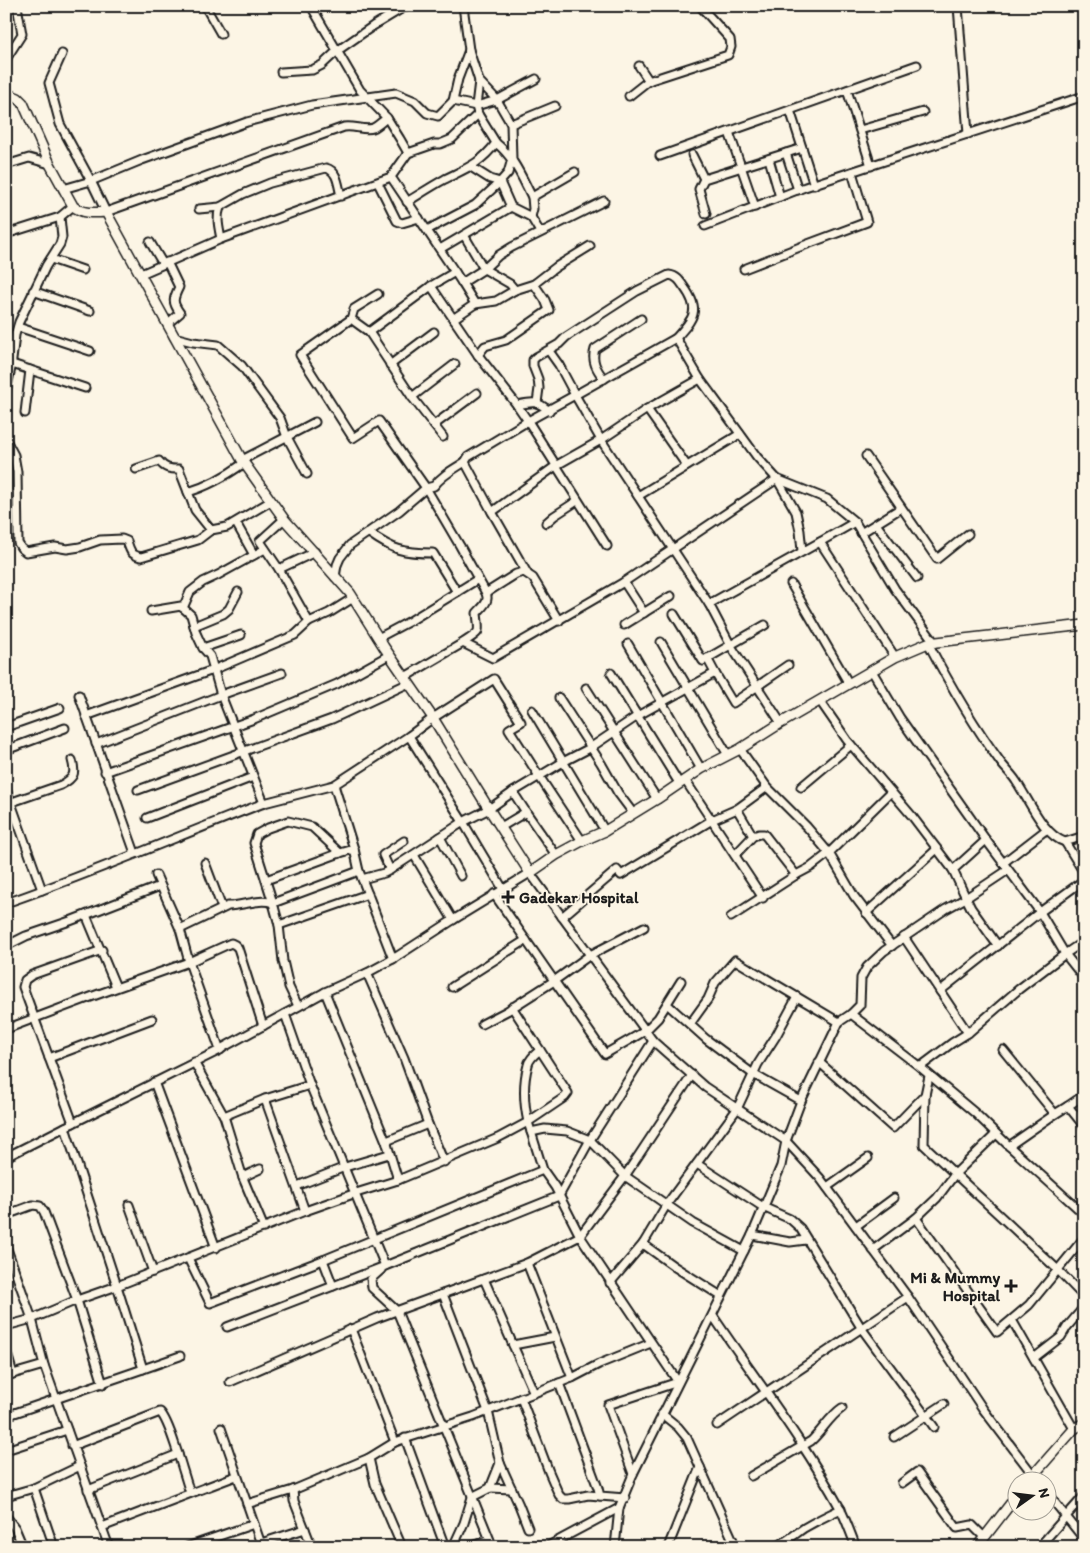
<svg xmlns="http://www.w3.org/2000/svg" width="1090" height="1553" viewBox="0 0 1090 1553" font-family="Itim,sans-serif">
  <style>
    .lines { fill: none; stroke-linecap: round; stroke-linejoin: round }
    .minor-casing { stroke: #1c1c1c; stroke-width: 11 }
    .tertiary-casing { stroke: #1c1c1c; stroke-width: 12 }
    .minor { stroke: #fcf5e5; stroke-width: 7 }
    .tertiary { stroke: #fcf5e5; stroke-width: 9 }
    .poi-dot { fill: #1c1c1c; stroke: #fcf5e5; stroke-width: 2 }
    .labels { text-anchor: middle; stroke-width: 4; stroke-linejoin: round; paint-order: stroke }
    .poi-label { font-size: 16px; font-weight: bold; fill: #1c1c1c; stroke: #fcf5e5; text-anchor: start }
  </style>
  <rect width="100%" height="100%" fill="#fcf5e5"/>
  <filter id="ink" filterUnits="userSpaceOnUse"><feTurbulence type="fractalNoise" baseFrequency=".02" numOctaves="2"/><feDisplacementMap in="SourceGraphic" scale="10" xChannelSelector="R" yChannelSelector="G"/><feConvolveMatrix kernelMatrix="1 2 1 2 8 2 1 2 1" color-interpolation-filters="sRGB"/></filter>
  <g filter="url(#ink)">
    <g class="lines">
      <!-- minor casing -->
      <g class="minor-casing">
        <g id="minor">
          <path d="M205 6 221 34"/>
          <path d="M311 6 360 90 387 118 400 139 408 153"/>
          <path d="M958 6 968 134"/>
          <path d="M6 10 15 6"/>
          <path d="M62 54 49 83 60 124 91 181 106 212 344 127C354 125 364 131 373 128 378 126 382 121 387 118"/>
          <path d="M6 59 22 34 17 6"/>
          <path d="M639 66 649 81"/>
          <path d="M281 72 312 70 322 65 337 51 373 26 406 6"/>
          <path d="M536 79 497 100 511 124 512 159 508 173 500 182 511 207 531 217 540 232"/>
          <path d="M479 81 476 106 478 114 496 143"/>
          <path d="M847 90 871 166"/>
          <path d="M629 96 648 81 728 55 731 47 730 39 700 6"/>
          <path d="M453 101 476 106 497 100 479 81 469 50 463 6"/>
          <path d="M790 110 814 185"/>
          <path d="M511 124 555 106"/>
          <path d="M860 130 923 112"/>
          <path d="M729 132 755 207"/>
          <path d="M786 153 798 190"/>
          <path d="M692 155 704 179"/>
          <path d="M660 156 917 65"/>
          <path d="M769 159 780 197"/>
          <path d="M6 165 29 158 50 164"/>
          <path d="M471 167 490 179 500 182"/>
          <path d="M378 183 397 221 402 223 419 218"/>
          <path d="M63 189 91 181 142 160 247 122 312 105 396 93 415 101 427 113 438 116 453 101 458 79 469 50"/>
          <path d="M407 202C420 194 432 186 445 179 467 168 480 164 496 143 514 157 522 178 532 197"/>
          <path d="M220 207C216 218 219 228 221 239"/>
          <path d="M199 209 220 207 243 194 270 183 326 168C338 171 338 185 341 196"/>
          <path d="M706 214 699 189 704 179 802 148"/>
          <path d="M531 217 533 209 532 197 575 172"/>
          <path d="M705 226 805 187 1084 96"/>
          <path d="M427 230 475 205 500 182"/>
          <path d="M6 234 60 217 73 206"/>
          <path d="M464 235 484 269 510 284 515 290 534 284 545 300 549 310 506 340 485 346 478 355"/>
          <path d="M150 242 163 264"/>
          <path d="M440 249 511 207"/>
          <path d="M51 259 83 270"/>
          <path d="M167 262 179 287C173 299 172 302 180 313L167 324"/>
          <path d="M744 269 805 245 867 222 852 172"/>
          <path d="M455 272 462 283 484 269 499 255 512 247 604 201"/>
          <path d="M141 274 221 239 391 177"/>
          <path d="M462 283 475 304"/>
          <path d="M534 284 556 267 590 246"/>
          <path d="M431 286 478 355 517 405 528 421 575 395 601 440 709 604 731 646 781 723"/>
          <path d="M33 291 90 311"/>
          <path d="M351 319 354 309 378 294"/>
          <path d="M453 319 475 304 496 301 515 290"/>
          <path d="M18 327 90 351"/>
          <path d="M369 332 431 286 455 272 391 177 408 153 434 144H440L452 139 478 114"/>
          <path d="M174 337 193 342 218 345 242 366 280 418 287 437 307 474"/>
          <path d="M549 351 559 365 575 395 676 338 700 379 725 413 757 457 777 479 796 512 800 531 802 551"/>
          <path d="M12 364 85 388"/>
          <path d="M390 365 434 332"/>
          <path d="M604 379C597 370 591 361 595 349L641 319"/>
          <path d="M6 391 11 368 15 335 19 322 46 266 60 244 62 237 60 217"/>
          <path d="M412 397 455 364"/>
          <path d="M537 403 539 388 538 379 533 366V360L536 357 559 344 566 337 637 291 669 275C677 276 680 281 684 287 701 310 694 318 676 338"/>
          <path d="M517 405C532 402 537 400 549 411"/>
          <path d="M647 409 687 466"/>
          <path d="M25 413 30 370"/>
          <path d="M434 425 477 393"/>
          <path d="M6 440 14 455 17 472 18 543 21 548 26 552 55 547 67 549 80 547 100 540 122 539 127 541C130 551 131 555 141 557L198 540 211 530 195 510 179 469C170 469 165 469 159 461L136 469"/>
          <path d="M866 456 937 559 968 534"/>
          <path d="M242 460 315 422"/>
          <path d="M465 462C454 469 442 475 434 486L426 488 460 546 486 593 516 574 524 572 533 578 559 621"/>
          <path d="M188 492C209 486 226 476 244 463"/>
          <path d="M638 496 740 434"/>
          <path d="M492 512 557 465 601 440 647 409 700 379"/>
          <path d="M284 519 260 541 279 569 309 622 329 613 353 598"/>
          <path d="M236 523 254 555"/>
          <path d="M546 523 554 516 577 501"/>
          <path d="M876 524 917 578"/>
          <path d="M211 530 227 527 271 501"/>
          <path d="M369 533C393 550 403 553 433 553L457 592"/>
          <path d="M861 533 901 508"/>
          <path d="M820 542 855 522"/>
          <path d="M279 569 315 552"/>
          <path d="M527 573 492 512 465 462 468 457 528 421 607 546"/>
          <path d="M335 577 337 565 340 558 350 545 399 511 426 488 379 421 353 438 300 355 351 319 369 332 412 397 443 437"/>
          <path d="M624 582 644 613"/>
          <path d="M791 584 849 684"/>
          <path d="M709 604 820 542 895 657"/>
          <path d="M183 608 190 592 203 582 218 575 265 549"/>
          <path d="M151 611 181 606 191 615 196 633 203 648 241 635"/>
          <path d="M674 614 703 661 765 625"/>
          <path d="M624 625 671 596"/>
          <path d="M194 626 223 614 229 609 238 592"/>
          <path d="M378 638 410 621 478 579"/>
          <path d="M661 642 728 755"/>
          <path d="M463 643C482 630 479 635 477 613 482 607 490 602 486 593"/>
          <path d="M928 643C949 683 972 723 999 760 1004 768 1011 773 1016 781 1029 800 1043 835 1065 842L1084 873"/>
          <path d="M628 644 701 769"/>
          <path d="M203 648 210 656 221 695 264 803 334 785 409 736 433 718 494 679 521 722 509 729 539 776 582 841"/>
          <path d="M872 671 900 718 986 840 1040 912 1065 954 1019 989 968 1033 952 1043 920 1067"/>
          <path d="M611 673 679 783"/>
          <path d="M715 673 733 703 788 665"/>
          <path d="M405 677 463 643 493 658 624 582 777 479 827 499 855 522 895 589 935 643"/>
          <path d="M586 688 657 799"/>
          <path d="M79 695 135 853"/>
          <path d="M559 698 601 763 618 793 633 813"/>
          <path d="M532 710 605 831"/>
          <path d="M86 716 213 670 295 635 309 622"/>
          <path d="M6 727 60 708"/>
          <path d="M409 736 463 822 489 809 513 792 563 762 590 748 639 715 715 673 707 658"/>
          <path d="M96 744 221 695 282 673"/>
          <path d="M740 749 767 787 807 827 829 853 854 896 892 946"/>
          <path d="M6 750 65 728"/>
          <path d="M105 772 254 719 337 684 389 655"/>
          <path d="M685 780 763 898"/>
          <path d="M334 785 354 849"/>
          <path d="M801 787 851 745"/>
          <path d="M6 789 42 890"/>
          <path d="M138 790 332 719 409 683"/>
          <path d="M513 792 526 812"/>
          <path d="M12 802 61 785C74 778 76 774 72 760"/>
          <path d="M147 818 253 777"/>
          <path d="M501 827 526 812 556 855"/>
          <path d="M753 836 759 834H764L796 875"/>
          <path d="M440 837 461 876"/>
          <path d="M1065 842 1084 836"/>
          <path d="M414 855 453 920"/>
          <path d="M735 855 753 836 737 809"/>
          <path d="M205 863 222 908"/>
          <path d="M1003 863 1047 829"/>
          <path d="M390 870 383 855 404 841"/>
          <path d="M953 870 986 840"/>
          <path d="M156 875 180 929"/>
          <path d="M362 879 384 873 390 870 463 822 503 889"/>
          <path d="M266 880 340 853 354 849 359 871 393 959"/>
          <path d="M494 894 605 1054 645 1031 658 1018 681 981"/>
          <path d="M6 903C93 873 178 836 264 803"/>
          <path d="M866 913 937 849"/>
          <path d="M86 915 116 987"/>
          <path d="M562 917 617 870 621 875 712 820 737 809 767 787"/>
          <path d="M731 917 796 875 811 867 829 853 891 792"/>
          <path d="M279 925 368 894"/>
          <path d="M904 937 968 1033"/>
          <path d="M1084 941 1065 954 1084 978"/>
          <path d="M6 946 26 936 70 921 160 886"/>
          <path d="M998 946 971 908 966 898 1008 870"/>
          <path d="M367 973 404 1058 428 1124 444 1162"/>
          <path d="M452 987 526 940"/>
          <path d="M940 991 1040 912 1084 880"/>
          <path d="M325 992 387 1144 398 1180"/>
          <path d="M667 1004 706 1039 753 1074 801 1101"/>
          <path d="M298 1006 289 987 283 961 279 925 273 903 254 843 257 834 268 828 288 821 312 827 340 853"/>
          <path d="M512 1007 540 1050"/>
          <path d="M285 1014 310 1085 385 1266"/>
          <path d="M851 1014 920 1067 975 1113 1009 1146 1084 1214"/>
          <path d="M482 1024 507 1011 554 981 590 955 644 927"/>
          <path d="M690 1024 708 999 715 983 735 960 839 1022"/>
          <path d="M6 1029 96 995 189 962 231 943 235 945 238 948 263 1026"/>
          <path d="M220 1050 189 962 180 929 228 906C243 906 259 898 273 903L359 871"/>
          <path d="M1003 1050 1055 1114"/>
          <path d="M49 1058 152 1019"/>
          <path d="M194 1062 224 1116 243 1178 264 1228"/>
          <path d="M819 1062 893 1128 925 1095"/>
          <path d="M929 1076 925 1095 924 1145 1058 1270 1084 1297"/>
          <path d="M154 1082 216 1248"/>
          <path d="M1084 1095 1068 1106 1084 1126"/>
          <path d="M265 1099 305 1211"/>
          <path d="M224 1116 265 1099 310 1085"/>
          <path d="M73 1123 23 987 25 980 32 975 102 950"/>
          <path d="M531 1132 545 1129 567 1131 590 1140 625 1176 693 1223 744 1251"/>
          <path d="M387 1144 389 1140 428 1124"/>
          <path d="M1009 1146 1055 1114 1068 1106"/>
          <path d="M6 1157 73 1123 220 1050 224 1047 325 992 367 973 393 959 453 920 530 873 653 1041 705 1087 786 1141 820 1178 908 1297 983 1409 1037 1480"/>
          <path d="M697 1164 763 1207 790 1219 800 1228 862 1329 934 1427"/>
          <path d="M243 1178 247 1175 260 1169"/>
          <path d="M297 1186 345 1167 389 1154"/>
          <path d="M827 1187 868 1158"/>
          <path d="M129 1205 153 1272"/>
          <path d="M6 1215 33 1205 40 1206 44 1212 77 1300 103 1384"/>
          <path d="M916 1218 997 1332 1029 1305 1084 1238"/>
          <path d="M856 1226 894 1198"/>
          <path d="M752 1235 790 1242 806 1240"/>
          <path d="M643 1244 675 1267 721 1296"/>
          <path d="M6 1246 32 1319 44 1365 109 1547"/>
          <path d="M873 1250 916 1218 937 1198 955 1174 996 1134"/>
          <path d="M188 1258 210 1303 323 1260 333 1286"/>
          <path d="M323 1260 543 1170"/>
          <path d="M527 1263 572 1378"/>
          <path d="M381 1270 371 1279 372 1288 397 1311 490 1540 470 1547"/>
          <path d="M484 1279 534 1393"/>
          <path d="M610 1283 643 1244 667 1204 737 1109 758 1064 776 1036 797 997"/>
          <path d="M443 1294 488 1411 500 1463 519 1505 528 1528"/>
          <path d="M713 1316C756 1380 803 1440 840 1508 846 1520 851 1534 856 1547"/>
          <path d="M1012 1320 1074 1429"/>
          <path d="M6 1326 32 1319 77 1300 117 1286 305 1211 356 1193 398 1180 498 1138 528 1122C524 1104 523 1083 528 1065 529 1059 535 1054 540 1050L568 1093 565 1097 528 1122 543 1170 555 1187 580 1236 678 1382 608 1405 633 1474"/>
          <path d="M227 1327 385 1266 559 1196 590 1140 653 1041"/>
          <path d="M351 1329 395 1442"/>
          <path d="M513 1345 555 1337"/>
          <path d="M6 1350 13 1374"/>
          <path d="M1034 1358 1061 1337 1067 1327 1084 1307"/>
          <path d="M143 1369 180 1356"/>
          <path d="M6 1376 44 1365"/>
          <path d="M230 1382 377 1318 527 1263 580 1236 625 1176 692 1075"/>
          <path d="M559 1383 598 1488 600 1496 625 1498"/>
          <path d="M521 1398 549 1472 559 1495 563 1499H569L588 1495 600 1496"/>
          <path d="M662 1414 678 1427 687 1438 736 1547"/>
          <path d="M6 1416 143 1369 117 1286 65 1127"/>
          <path d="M717 1425 908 1297"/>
          <path d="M221 1428 262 1547"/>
          <path d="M894 1437 944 1404"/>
          <path d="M405 1438 445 1547"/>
          <path d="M72 1446 160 1412C168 1420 174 1443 178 1454L88 1490"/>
          <path d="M6 1450 67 1430"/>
          <path d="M178 1454 190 1493"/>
          <path d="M369 1458 375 1484 402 1547"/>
          <path d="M751 1476 811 1441C823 1430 829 1417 842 1408"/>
          <path d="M902 1483 917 1472 957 1528 972 1525 984 1537"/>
          <path d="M34 1488 54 1547"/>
          <path d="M490 1488 512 1489"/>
          <path d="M293 1490 294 1501 312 1547"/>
          <path d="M1048 1494 1084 1539"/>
          <path d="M6 1496 34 1488 80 1466"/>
          <path d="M247 1504 293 1490 369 1458 395 1442 473 1417 572 1378 599 1364 651 1343"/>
          <path d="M6 1516 15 1528 23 1547"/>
          <path d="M102 1527 236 1476"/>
          <path d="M261 1543 305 1529"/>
          <path d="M187 1547 254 1524"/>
          <path d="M453 1547 464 1523 472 1497 490 1488 500 1463"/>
          <path d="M546 1547 619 1508"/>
          <path d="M615 1547 619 1508 633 1474 752 1235 781 1166 786 1141 801 1101 839 1022 851 1014 860 1005 861 978 867 967 884 951 946 909 966 898 953 870 912 816 847 740 820 701"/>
          <path d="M668 1547 700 1467"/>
          <path d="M776 1547C787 1541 794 1535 804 1528 816 1521 828 1515 841 1509"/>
          <path d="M1039 1547 1084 1496"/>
        </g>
      </g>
      <!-- tertiary casing -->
      <g class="tertiary-casing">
        <g id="tertiary">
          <path d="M6 93 18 98 23 103 50 164 73 206C82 214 94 213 106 212L242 460 284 519 350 593 384 647 433 718 489 809 530 873 556 855 582 841 605 831 657 799 701 769 740 749 781 723 895 657 928 643 1084 625"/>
          <path d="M1029 1480 1074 1429 1084 1423"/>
          <path d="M977 1547 1018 1494"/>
        </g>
      </g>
      <!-- minor -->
      <use href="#minor" class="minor"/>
      <!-- tertiary -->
      <use href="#tertiary" class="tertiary"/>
    </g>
  </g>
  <!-- markers -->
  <g class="poi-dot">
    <path d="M505.5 889.5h5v5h5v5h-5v5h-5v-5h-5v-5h5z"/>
    <path d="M1008.5 1278.5h5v5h5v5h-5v5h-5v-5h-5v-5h5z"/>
  </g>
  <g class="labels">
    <!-- poi labels -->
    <g class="poi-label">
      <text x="519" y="903">Gadekar Hospital</text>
      <text x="1000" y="1283" text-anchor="end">Mi &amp; Mummy<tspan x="1000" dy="18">Hospital</tspan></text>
    </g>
  </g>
  <!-- margin -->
  <rect width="1090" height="1553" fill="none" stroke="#fcf5e5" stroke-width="25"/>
  <rect x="12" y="12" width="1065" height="1528" fill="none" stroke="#1c1c1c" stroke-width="2" filter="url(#ink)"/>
  <!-- north arrow -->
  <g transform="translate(1032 1496) rotate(76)"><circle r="24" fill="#fcf5e5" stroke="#a29e95"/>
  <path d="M0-4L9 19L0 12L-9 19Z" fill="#1c1c1c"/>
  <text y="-8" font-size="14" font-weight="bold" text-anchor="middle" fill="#1c1c1c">N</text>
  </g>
</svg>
